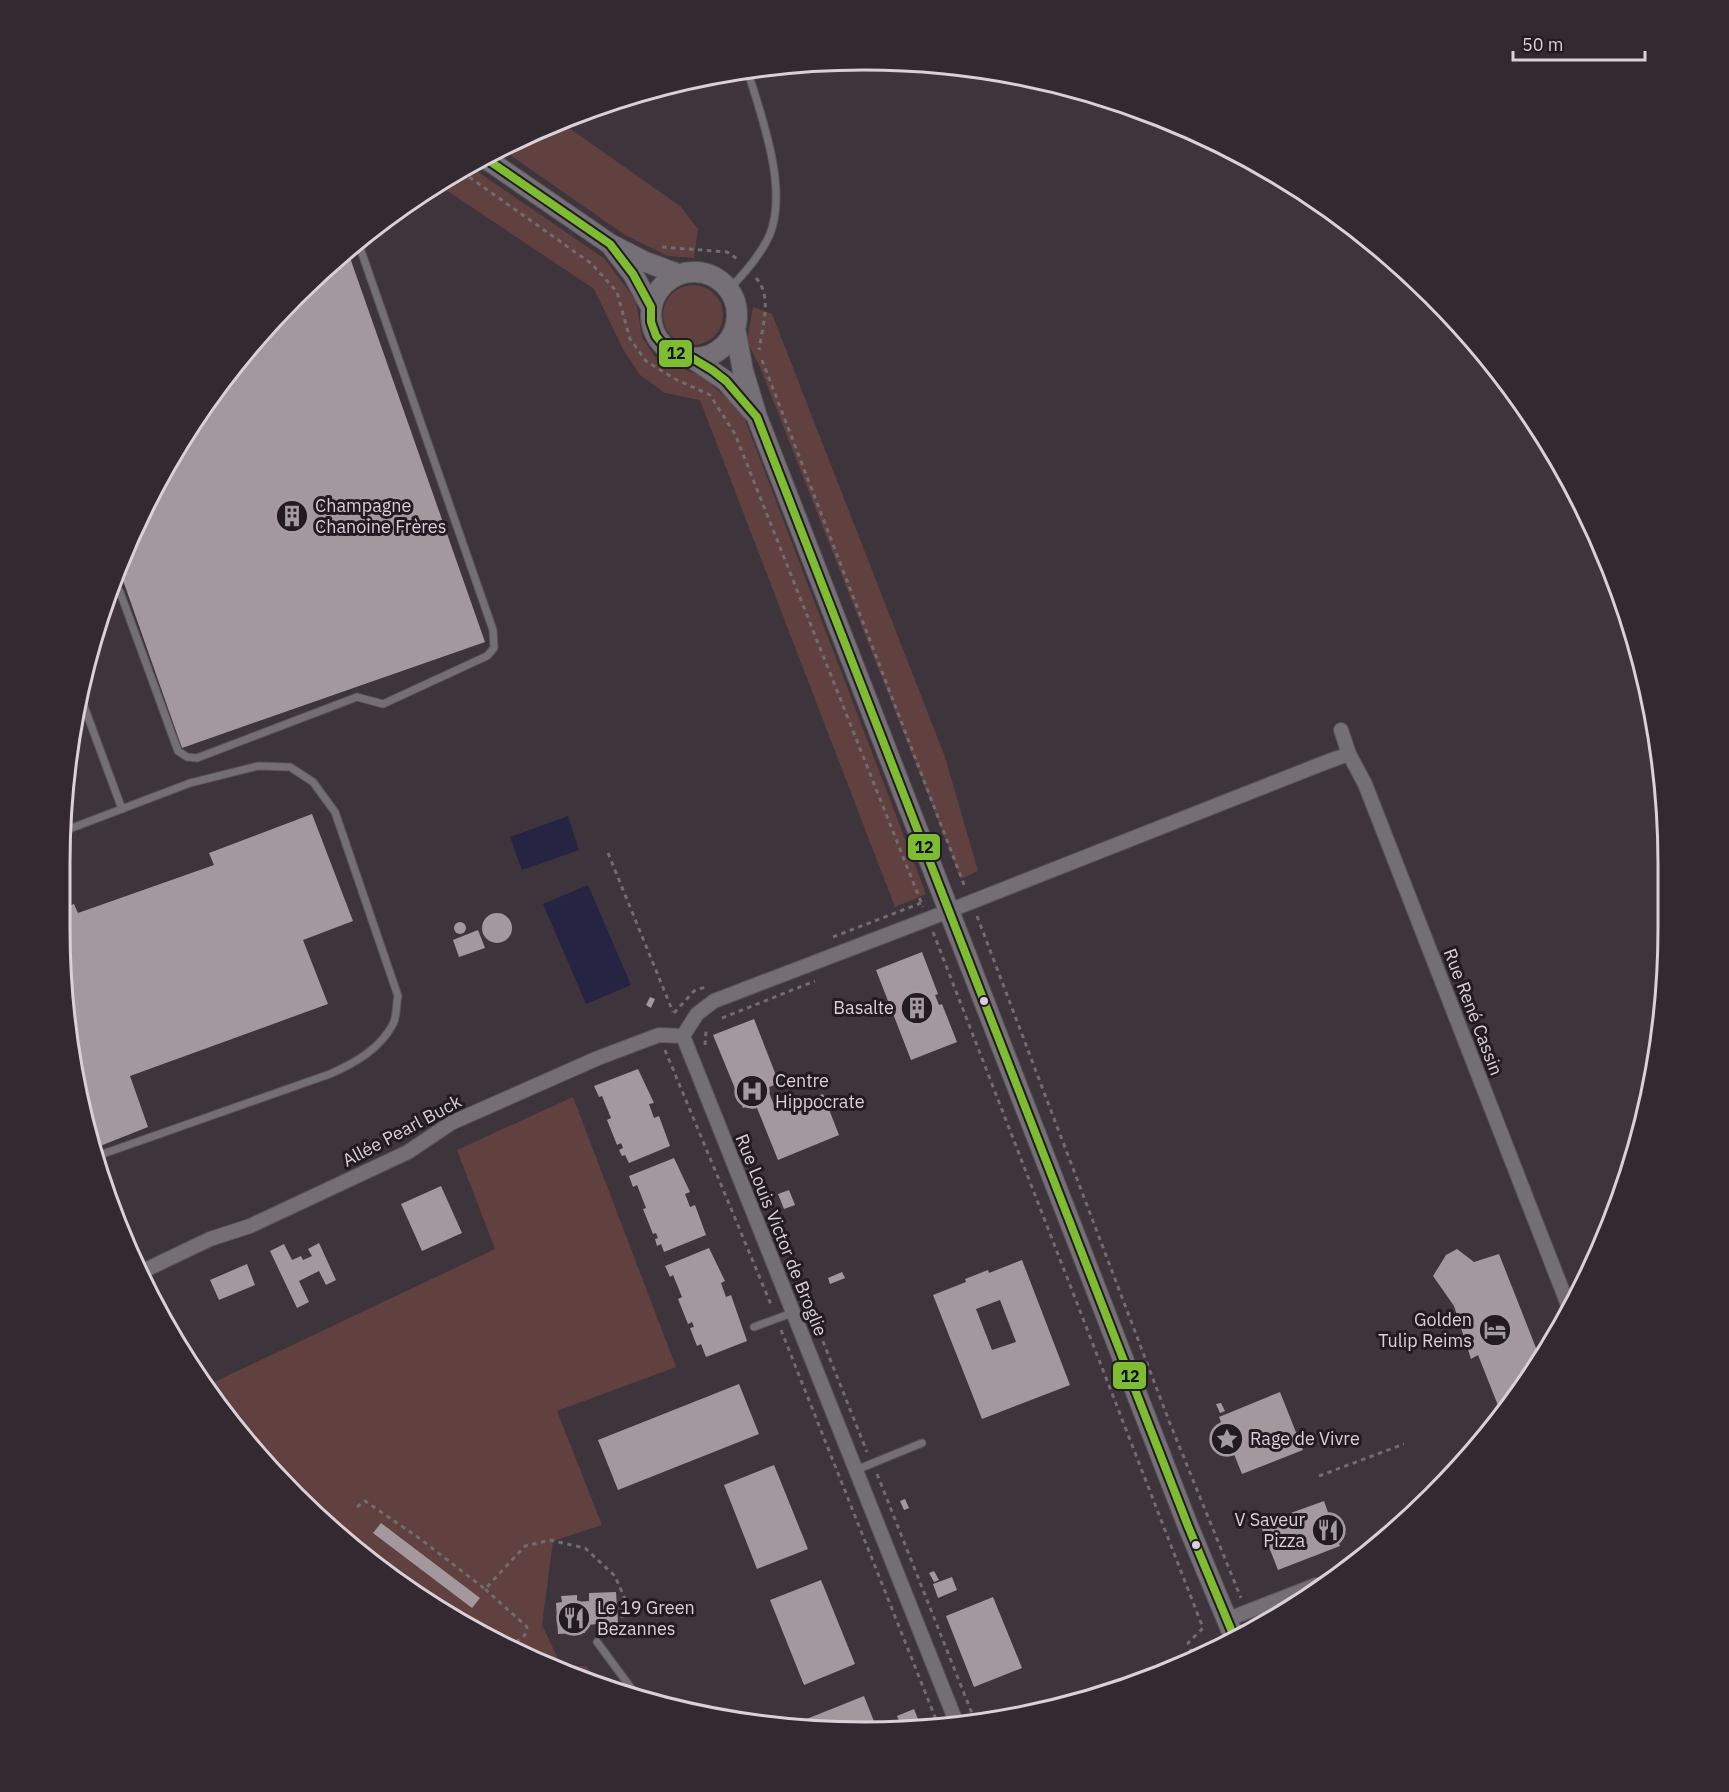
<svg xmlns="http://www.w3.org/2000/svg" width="1729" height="1792" viewBox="0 0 1729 1792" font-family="'IBM Plex Sans',sans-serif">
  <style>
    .green { fill: #60413f }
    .water { fill: #252442 }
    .building { fill: #a3989d; fill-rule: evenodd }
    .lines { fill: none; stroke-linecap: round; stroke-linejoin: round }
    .lane-casing { stroke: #595257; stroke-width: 9 }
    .street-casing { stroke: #595257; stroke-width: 16 }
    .secondary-casing { stroke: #595257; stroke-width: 22 }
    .path { stroke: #716c72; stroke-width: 3; stroke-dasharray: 4.5 4.5; stroke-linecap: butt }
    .lane { stroke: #736f74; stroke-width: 7 }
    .street { stroke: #736f74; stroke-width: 14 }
    .secondary { stroke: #757078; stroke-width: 20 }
    .bus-1-casing { stroke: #231b22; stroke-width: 12 }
    .bus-1 { stroke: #7ebc32; stroke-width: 8 }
    .bus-dot { fill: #dbd0d9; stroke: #231b22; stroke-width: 2 }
    .labels { text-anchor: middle; stroke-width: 6; stroke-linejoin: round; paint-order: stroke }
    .poi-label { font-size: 18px; fill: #dbd0d9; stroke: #231b22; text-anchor: start }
    .street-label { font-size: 18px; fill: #dbd0d9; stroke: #231b22 }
    .rim { fill: none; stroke: #dbd0d9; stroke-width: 3 }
    .line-badge { stroke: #231b22; stroke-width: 2 }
    .pale-badge-label { font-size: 16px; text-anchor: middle; font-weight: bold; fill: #111 }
  </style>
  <rect width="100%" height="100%" fill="#3e353c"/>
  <!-- green -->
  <g class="green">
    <path d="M562 123 680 206 698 229 694 258 668 256 625 235 500 148 508 143Z"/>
    <path d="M471 167 605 259 636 301 642 337 655 357 703 377 742 412 926 894 895 907 700 400 665 393 640 375 623 349 594 289 440 186Z"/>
    <circle cx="693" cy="315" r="30"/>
    <path d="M753 307 772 314 945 757 978 871 961 879 760 367 747 341Z"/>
    <path d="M573 1097 676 1367 557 1411 602 1525 553 1541 542 1625 562 1667 586 1666 601 1687 463 1624 334 1532 206 1386 495 1249 457 1150Z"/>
  </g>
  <!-- water -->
  <g class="water">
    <path d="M568 816 579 850 522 870 510 837Z"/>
    <path d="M588 885 631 985 586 1004 543 904Z"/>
  </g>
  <!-- building -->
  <g class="building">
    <path d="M348 252 485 642 182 748 119 569 168 463 259 334Z"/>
    <path d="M312 814 353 921 303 940 328 1004 130 1076 148 1127 95 1148 76 1085 60 928 61 909 74 904 78 913 214 865 209 853Z"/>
    <circle cx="497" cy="928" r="15"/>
    <circle cx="460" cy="928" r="6"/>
    <path d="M478 930 485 948 459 957 453 940Z"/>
    <path d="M922 952 938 994 935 995 939 1005 942 1004 957 1042 911 1060 876 970Z"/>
    <path d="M650 997 655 999 651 1008 646 1005Z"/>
    <path d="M754 1019 779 1083 767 1088 777 1112 823 1094 839 1135 778 1160 755 1103 743 1108 713 1035Z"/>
    <path d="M638 1069 654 1103 649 1104 654 1118 659 1116 670 1146 629 1163 625 1155 622 1156 619 1150 623 1148 621 1143 617 1145 607 1120 611 1118 602 1096 599 1097 594 1086Z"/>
    <path d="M674 1158 690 1192 685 1194 690 1207 695 1205 706 1235 664 1252 661 1244 657 1246 655 1239 658 1238 656 1233 653 1234 643 1209 646 1208 637 1185 633 1187 629 1176Z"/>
    <path d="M441 1186 462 1233 422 1251 401 1204Z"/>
    <path d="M789 1190 795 1205 784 1209 778 1194Z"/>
    <path d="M319 1243 336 1280 326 1285 319 1271 299 1281 309 1302 297 1308 270 1251 284 1244 292 1260 301 1256 303 1260 312 1256 308 1249Z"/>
    <path d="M709 1248 725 1281 721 1283 726 1297 731 1295 747 1341 706 1357 701 1344 697 1346 690 1328 694 1327 692 1322 688 1324 678 1299 682 1297 673 1275 670 1277 665 1266Z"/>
    <path d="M1457 1249 1474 1262 1499 1254 1540 1358 1506 1411 1501 1413 1478 1355 1471 1359 1454 1306 1433 1276 1446 1255Z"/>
    <path d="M1022 1260 1070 1385 982 1419 933 1295 966 1282 965 1279 988 1270 989 1273ZM1000 1300 1016 1342 992 1350 976 1309Z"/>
    <path d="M247 1264 255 1285 219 1300 210 1280Z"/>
    <path d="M842 1272 845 1278 830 1284 828 1278Z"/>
    <path d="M739 1384 759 1434 618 1490 598 1440Z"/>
    <path d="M1280 1392 1303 1450 1242 1474 1219 1417Z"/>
    <path d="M1221 1403 1225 1411 1220 1413 1216 1404Z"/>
    <path d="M774 1465 808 1549 757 1569 724 1485Z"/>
    <path d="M905 1499 909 1508 904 1510 900 1501Z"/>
    <path d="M1324 1501 1340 1546 1278 1570 1260 1524Z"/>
    <path d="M381 1523 480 1598 472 1608 373 1533Z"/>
    <path d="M934 1571 939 1580 934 1582 929 1573Z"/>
    <path d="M952 1577 957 1590 938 1598 933 1584Z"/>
    <path d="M821 1580 855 1664 804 1685 770 1600Z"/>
    <path d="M616 1592 618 1623 584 1625 585 1633 558 1634 556 1603 562 1602 561 1596 577 1595V1602L589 1601V1593Z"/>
    <path d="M993 1597 1022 1668 974 1687 946 1616Z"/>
    <path d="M864 1696 877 1729 789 1726Z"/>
    <path d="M914 1709 921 1727 913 1730H903L897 1716Z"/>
  </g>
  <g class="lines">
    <!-- lane casing -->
    <g class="lane-casing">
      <g id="lane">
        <path d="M729 289C745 273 761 255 770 234 788 188 762 118 748 72"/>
        <path d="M113 583 120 592 178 751 187 757 197 758 357 697 383 704 487 656 494 648 493 630 358 242"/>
        <path d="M81 698 122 809"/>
        <path d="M64 831 190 783 258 766 290 767 313 782 335 812 398 996C396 1005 397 1017 393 1024 380 1049 355 1063 330 1074L97 1156"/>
        <path d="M754 1327 792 1313"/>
        <path d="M856 1470 922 1443"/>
        <path d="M597 1642 637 1696"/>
      </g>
    </g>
    <!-- street casing -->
    <g class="street-casing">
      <g id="street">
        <path d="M1341 730 1349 754 1365 784 1570 1310"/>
        <path d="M141 1272 210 1239 250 1226 408 1152 451 1123 598 1058 659 1035 683 1036"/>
        <path d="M1226 1620 1316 1585"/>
        <path d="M957 1724 683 1036 697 1014 714 1001 923 921 1329 761 1349 754"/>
      </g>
    </g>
    <!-- secondary casing -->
    <g class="secondary-casing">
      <g id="secondary">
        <path d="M485 158 610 244 643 261 678 274"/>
        <path d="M613 248 633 274 651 307"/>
        <circle cx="694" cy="315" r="43"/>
        <path d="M735 329 743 371 757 417 1188 1526 1235 1639"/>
        <path d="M692 358 726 381 752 411"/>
      </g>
    </g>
    <!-- path -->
    <g class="path">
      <path d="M462 172 592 264 617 292 630 339 646 361 675 379 710 395 735 434 923 907"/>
      <path d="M662 247 727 252 739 260"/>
      <path d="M756 278C773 297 762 327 759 350"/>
      <path d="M762 360 965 887"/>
      <path d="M608 853 673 1012"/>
      <path d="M977 916 1169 1421 1241 1598"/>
      <path d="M933 932 1203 1628 1188 1643 1194 1659"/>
      <path d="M833 937 921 903"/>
      <path d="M674 1013 694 991 705 987"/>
      <path d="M722 1018 815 981"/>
      <path d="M705 1045 706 1031"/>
      <path d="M665 1050 772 1307"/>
      <path d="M803 1291 867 1452"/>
      <path d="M781 1330 939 1727"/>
      <path d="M877 1474 975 1721"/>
      <path d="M1319 1476 1404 1444"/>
      <path d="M357 1507 365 1501 419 1538 485 1589 525 1546 550 1540 585 1548 615 1576 625 1599 620 1626 606 1636"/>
      <path d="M485 1589 527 1627 525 1635 511 1646"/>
    </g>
    <!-- lane -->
    <use href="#lane" class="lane"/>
    <!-- street -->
    <use href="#street" class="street"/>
    <!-- secondary -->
    <use href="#secondary" class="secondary"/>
    <!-- bus-1 casing -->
    <g class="bus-1-casing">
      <path id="bus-1" d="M485 158 610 244 633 274 651 307V322L656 336 665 347 678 355 692 358 712 370 726 381 757 417 1188 1526 1235 1639"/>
    </g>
    <!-- bus-1 -->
    <use href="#bus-1" class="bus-1"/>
  </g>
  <!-- icons -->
  <defs>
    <g id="building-ring" transform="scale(1.725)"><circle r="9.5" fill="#231b22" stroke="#a49aa2" stroke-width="1.5"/><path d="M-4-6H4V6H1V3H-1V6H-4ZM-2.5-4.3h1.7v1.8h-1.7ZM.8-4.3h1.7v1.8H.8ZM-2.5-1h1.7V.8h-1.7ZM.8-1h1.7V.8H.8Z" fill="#a49aa2"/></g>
    <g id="hospital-ring" transform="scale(1.725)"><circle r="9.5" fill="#231b22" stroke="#a49aa2" stroke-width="1.5"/><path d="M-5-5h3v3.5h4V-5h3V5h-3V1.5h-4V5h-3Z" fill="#a49aa2"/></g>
    <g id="hotel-ring" transform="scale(1.725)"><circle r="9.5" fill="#231b22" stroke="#a49aa2" stroke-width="1.5"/><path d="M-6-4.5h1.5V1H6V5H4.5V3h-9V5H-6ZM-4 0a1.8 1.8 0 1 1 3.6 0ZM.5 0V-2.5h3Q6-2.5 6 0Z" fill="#a49aa2"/></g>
    <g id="sight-ring" transform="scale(1.725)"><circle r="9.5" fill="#231b22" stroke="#a49aa2" stroke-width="1.5"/><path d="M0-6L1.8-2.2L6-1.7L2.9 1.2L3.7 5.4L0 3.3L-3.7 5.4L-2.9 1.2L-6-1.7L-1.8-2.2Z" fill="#a49aa2"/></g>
    <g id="restaurant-ring" transform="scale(1.725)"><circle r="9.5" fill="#231b22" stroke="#a49aa2" stroke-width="1.5"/><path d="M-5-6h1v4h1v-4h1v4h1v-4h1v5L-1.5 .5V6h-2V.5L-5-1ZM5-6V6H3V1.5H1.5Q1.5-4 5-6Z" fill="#a49aa2"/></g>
  </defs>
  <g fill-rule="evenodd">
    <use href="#building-ring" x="292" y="516"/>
    <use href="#building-ring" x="917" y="1008"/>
    <use href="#hospital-ring" x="752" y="1091"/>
    <use href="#hotel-ring" x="1495" y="1330"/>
    <use href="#sight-ring" x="1227" y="1439"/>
    <use href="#restaurant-ring" x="1328" y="1530"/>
    <use href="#restaurant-ring" x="574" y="1618"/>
  </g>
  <!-- markers -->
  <g class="bus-dot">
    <circle cx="984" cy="1001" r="5"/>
    <circle cx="1196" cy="1545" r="5"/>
  </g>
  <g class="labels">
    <!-- poi labels -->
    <g class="poi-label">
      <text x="315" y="512">Champagne<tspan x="315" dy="21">Chanoine Frères</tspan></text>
      <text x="894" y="1014" text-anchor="end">Basalte</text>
      <text x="775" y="1087">Centre<tspan x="775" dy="21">Hippocrate</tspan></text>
      <text x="1472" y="1326" text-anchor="end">Golden<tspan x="1472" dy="21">Tulip Reims</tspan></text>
      <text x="1250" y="1445">Rage de Vivre</text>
      <text x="1305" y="1526" text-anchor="end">V Saveur<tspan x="1305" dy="21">Pizza</tspan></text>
      <text x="597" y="1614">Le 19 Green<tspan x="597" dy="21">Bezannes</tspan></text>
    </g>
    <!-- street labels -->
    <g class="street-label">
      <text transform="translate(1473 1012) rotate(69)" y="6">Rue René Cassin</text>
      <text transform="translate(402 1131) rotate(-28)" y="6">Allée Pearl Buck</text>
      <text transform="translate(781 1235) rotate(68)" y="6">Rue Louis Victor de Broglie</text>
    </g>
  </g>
  <!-- crop -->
  <path d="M0 0H1729V1792H0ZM864 70H864A794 794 0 0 1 1658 864V928A794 794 0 0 1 864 1722H864A794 794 0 0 1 70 928V864A794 794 0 0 1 864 70Z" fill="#322931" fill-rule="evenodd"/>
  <path class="rim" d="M864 70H864A794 794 0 0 1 1658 864V928A794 794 0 0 1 864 1722H864A794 794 0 0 1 70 928V864A794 794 0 0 1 864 70Z"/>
  <g class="line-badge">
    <rect x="658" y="339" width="35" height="29" rx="6" fill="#7ebc32"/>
    <rect x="907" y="833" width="34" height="28" rx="6" fill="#7ebc32"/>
    <rect x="1112" y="1361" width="35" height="29" rx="6" fill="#7ebc32"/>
  </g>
  <g class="pale-badge-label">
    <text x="676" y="359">12</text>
    <text x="924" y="853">12</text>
    <text x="1130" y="1382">12</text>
  </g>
  <!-- scale -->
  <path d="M1513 51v9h132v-9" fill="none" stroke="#dbd0d9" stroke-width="3"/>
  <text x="1522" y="51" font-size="18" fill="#dbd0d9" stroke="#231b22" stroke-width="4.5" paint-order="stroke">50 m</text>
</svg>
